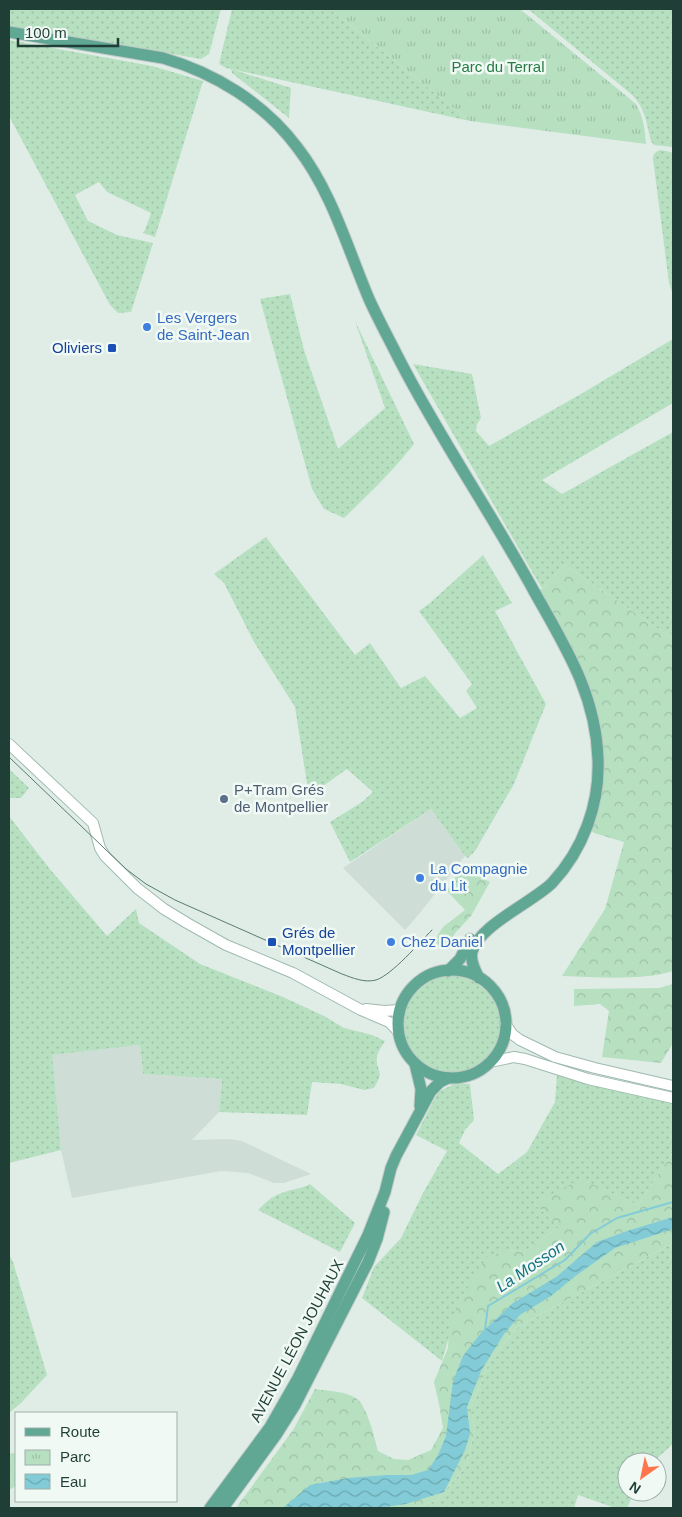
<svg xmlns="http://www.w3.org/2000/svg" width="682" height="1517" viewBox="0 0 682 1517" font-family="Arial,sans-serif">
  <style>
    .built { fill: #ceddd6 }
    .grass { fill: url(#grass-dots) }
    .forest { fill: url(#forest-crowns) }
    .park { fill: url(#park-tufts) }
    .water { fill: url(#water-waves) }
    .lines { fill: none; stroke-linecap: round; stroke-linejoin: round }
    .stream { stroke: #83ccd7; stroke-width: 2 }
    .secondary-casing { stroke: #9ebaaf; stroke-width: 12 }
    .primary-casing { stroke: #c0c9c7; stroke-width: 13 }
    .secondary { stroke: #fff; stroke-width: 10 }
    .primary { stroke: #60a794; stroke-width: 11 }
    .tram { stroke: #597b71; stroke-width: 1 }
    .shop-dot { fill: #3f7fe0; stroke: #f1f9f5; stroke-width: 2 }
    .transit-dot { fill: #1a4fb4; stroke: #f1f9f5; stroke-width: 2 }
    .service-dot { fill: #5c6f8a; stroke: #f1f9f5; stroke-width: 2 }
    .labels { text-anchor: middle; stroke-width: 5; stroke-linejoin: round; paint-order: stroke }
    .park-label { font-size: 15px; fill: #257a45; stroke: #f1f9f5 }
    .shop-label { font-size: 15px; fill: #366cbe; stroke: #f1f9f5; text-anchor: start }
    .transit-label { font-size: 15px; fill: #164399; stroke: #f1f9f5; text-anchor: end }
    .service-label { font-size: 15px; fill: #4e5e75; stroke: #f1f9f5; text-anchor: start }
    .street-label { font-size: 15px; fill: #1f3f36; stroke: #f1f9f5 }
    .water-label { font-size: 16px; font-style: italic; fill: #137081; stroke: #f1f9f5 }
  </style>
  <defs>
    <pattern id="grass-dots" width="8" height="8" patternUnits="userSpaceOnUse" patternTransform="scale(1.25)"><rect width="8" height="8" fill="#b7e0c1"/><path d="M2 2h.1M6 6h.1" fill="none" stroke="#9dc1a6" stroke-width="1.8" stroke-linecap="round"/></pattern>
    <pattern id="forest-crowns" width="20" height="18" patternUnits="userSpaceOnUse" patternTransform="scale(1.25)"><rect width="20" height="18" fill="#b7e0c1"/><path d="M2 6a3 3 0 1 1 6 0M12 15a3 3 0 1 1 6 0" fill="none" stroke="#9dc1a6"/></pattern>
    <pattern id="park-tufts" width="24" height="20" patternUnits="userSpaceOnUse" patternTransform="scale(1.25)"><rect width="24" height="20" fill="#b7e0c1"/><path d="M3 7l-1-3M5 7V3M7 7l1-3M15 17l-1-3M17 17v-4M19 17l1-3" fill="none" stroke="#9dc1a6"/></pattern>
    <pattern id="water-waves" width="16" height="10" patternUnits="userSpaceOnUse" patternTransform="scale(1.25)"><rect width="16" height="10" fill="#83ccd7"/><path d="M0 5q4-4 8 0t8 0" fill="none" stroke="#6ba7af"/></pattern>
  </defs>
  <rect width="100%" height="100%" fill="#e0ede7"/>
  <!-- built -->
  <g class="built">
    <path d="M431 809 465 856 419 914 405 930 343 868Z"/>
    <path d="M140 1045 143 1074 222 1079 219 1112 192 1140 229 1139 242 1141 311 1174 284 1183H274L248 1173 221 1171 72 1198 61 1150 51 1055Z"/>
  </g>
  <!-- grass -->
  <g class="grass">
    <path d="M9 9H221L209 54 201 59 9 26Z"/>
    <path d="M232 9H330L470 121 226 68 219 64Z"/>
    <path d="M528 9H673V147L654 145 651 141C646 122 646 109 631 94Z"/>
    <path d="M9 40 152 66 203 81 155 237 143 233 145 230 151 213 107 192 99 182 75 195 88 221 117 235 153 243 131 312 118 313 110 305 9 116Z"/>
    <path d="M231 69 291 88 289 118 232 73Z"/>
    <path d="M660 150 671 152 673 155V295L669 283 653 159C653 154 655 152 660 150Z"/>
    <path d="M290 294 304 350 338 449 385 408 355 321 414 444C393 471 369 494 344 518L324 509 312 489 260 299Z"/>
    <path d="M673 339V403L542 480 562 494 673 432V639L565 565 542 589 413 364 472 374 481 418 477 424 476 431 489 446 581 394Z"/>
    <path d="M266 537 355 655 370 643 401 688 425 676 460 718 477 708 466 691 472 684 419 611 430 603 483 555 512 603 495 611 546 704 514 784 475 851 468 858 465 856 431 809 350 862 330 822 362 802 373 792 347 769 309 796 295 707 254 642 224 583 214 574Z"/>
    <path d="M9 769 29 788 21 798H9Z"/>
    <path d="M9 816 49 868 107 936 136 909 139 923 200 964 283 997 324 1016 344 1028 372 1035 385 1041C382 1046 378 1051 377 1056 375 1072 386 1069 374 1088L364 1090 341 1084 312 1082 307 1115 219 1112 222 1079 143 1074 140 1045 52 1055 61 1150 9 1163Z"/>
    <circle cx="452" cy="1024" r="49"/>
    <path d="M557 1074 673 1103V1152L638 1205 584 1181 534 1203 559 1227 524 1252 507 1250 449 1325V1337L442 1361 362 1298 374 1267 401 1238 423 1193 447 1151 416 1135 438 1092 456 1083 470 1084 474 1120 465 1130 459 1143 498 1174 527 1152 555 1102Z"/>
    <path d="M310 1184 355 1223 340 1252 258 1210C265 1203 272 1196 282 1193 291 1189 301 1189 310 1184Z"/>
    <path d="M673 1243V1444L653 1462H627V1492H634L627 1508H615L578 1495 574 1508H415L437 1500 467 1465 475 1428 471 1408 490 1360 519 1326Z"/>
    <path d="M9 1254 13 1262 47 1375 20 1404 9 1413Z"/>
  </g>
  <!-- forest -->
  <g class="forest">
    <path d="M565 565 673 639V971C641 981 596 977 562 976L605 909 624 842 594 833 587 827 596 789 588 699 534 590 542 589Z"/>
    <path d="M461 868 490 882 471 916 456 932 444 950 434 941 443 927 465 910 447 891Z"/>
    <path d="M673 984V1043L661 1063 602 1057 609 1011 600 1004 574 1006V989L659 988Z"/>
    <path d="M673 1152V1243L519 1326 490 1360 471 1408 475 1428 467 1465 437 1500 415 1508H236L293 1430 315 1389C328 1391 346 1391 357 1399 367 1406 375 1439 378 1451L394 1459 408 1460 431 1450 443 1428 439 1404 434 1382 448 1348 449 1325 458 1304 487 1257 507 1250 524 1252 559 1227 534 1203 581 1179 638 1205Z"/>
    <path d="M13 1453H16V1486L9 1490V1454Z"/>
  </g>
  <!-- park -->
  <path class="park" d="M330 9H520L635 103C643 114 645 130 646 144L470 121Z"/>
  <!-- water -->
  <path class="water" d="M673 1217V1229L615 1248 574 1277 551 1296 520 1315 504 1334 481 1371 467 1407 470 1434 465 1450 444 1492 406 1504 378 1508H283L310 1485 348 1478 387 1475H411L428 1470 438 1455 446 1436 453 1381 463 1356 480 1334 513 1303 556 1277 597 1242 627 1231Z"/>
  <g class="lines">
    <!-- stream -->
    <path class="stream" d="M485 1330 488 1306 565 1260 590 1234 617 1218 673 1202"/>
    <!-- secondary casing -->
    <g class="secondary-casing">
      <g id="secondary">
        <path d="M9 744 93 823 100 848 105 856 137 888 164 909 187 923 226 945 293 973 361 1010 389 1022 398 1031"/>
        <path d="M366 1009 384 1011 400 1010"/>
        <path d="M505 1023 512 1034 520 1040 555 1057 595 1068 673 1086"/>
        <path d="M490 1062 514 1057 525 1059 588 1079 673 1098"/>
      </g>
    </g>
    <!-- primary casing -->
    <g class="primary-casing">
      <g id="primary">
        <path d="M9 32 163 58C215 73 264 103 297 147 332 192 347 247 369 299 378 319 389 339 399 359 440 439 492 514 535 593 566 648 596 695 598 759 600 804 583 850 552 883 533 902 478 926 472 952 470 961 475 970 479 978"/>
        <circle cx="452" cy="1024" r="54"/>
        <path d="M448 971 460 959 470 939"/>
        <path d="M415 1064 421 1089 420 1106"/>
        <path d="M210 1508 270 1427 298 1378 368 1235 385 1192 391 1168 396 1156 431 1091 440 1082 448 1078"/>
        <path d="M223 1508 276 1435 295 1405 368 1262 377 1239 384 1212"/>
      </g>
    </g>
    <!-- secondary -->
    <use href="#secondary" class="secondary"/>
    <!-- primary -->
    <use href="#primary" class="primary"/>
    <!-- tram -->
    <path class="tram" d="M9 757 126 869 146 884 175 900 342 974C353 978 364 983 376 980 392 975 420 942 432 930"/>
  </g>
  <!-- markers -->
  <g class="shop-dot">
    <circle cx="147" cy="327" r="5"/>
    <circle cx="420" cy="878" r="5"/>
    <circle cx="391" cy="942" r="5"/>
  </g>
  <g class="transit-dot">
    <rect x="107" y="343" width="10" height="10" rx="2.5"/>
    <rect x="267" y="937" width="10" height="10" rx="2.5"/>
  </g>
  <circle class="service-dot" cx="224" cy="799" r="5"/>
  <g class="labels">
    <!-- park labels -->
    <g class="park-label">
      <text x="498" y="72">Parc du Terral</text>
    </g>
    <!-- shop labels -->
    <g class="shop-label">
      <text x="157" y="323">Les Vergers<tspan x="157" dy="17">de Saint-Jean</tspan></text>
      <text x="430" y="874">La Compagnie<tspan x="430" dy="17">du Lit</tspan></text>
      <text x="401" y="947">Chez Daniel</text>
    </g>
    <!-- transit labels -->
    <g class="transit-label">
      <text x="102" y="353">Oliviers</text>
      <text x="282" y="938" text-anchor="start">Grés de<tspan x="282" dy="17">Montpellier</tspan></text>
    </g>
    <!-- service labels -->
    <g class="service-label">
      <text x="234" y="795">P+Tram Grés<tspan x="234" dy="17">de Montpellier</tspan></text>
    </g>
    <!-- street labels -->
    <g class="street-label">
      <text transform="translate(297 1341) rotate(-62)" y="5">AVENUE LÉON JOUHAUX</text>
    </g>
    <!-- water labels -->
    <g class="water-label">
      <text transform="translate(530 1266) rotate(-34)" y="6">La Mosson</text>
    </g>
  </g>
  <!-- border -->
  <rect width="682" height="1517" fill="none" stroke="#1f3f36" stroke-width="20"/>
  <!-- legend -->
  <rect x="15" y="1412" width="162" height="90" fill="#f1f9f5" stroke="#9dafa9"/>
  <rect x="25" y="1428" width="25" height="8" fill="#60a794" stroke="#9dafa9"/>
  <text x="60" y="1437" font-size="15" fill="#1f3f36">Route</text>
  <rect x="25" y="1450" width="25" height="15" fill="url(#park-tufts)" stroke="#9dafa9"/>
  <text x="60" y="1462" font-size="15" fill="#1f3f36">Parc</text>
  <rect x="25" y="1474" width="25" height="15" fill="url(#water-waves)" stroke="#9dafa9"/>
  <text x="60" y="1487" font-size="15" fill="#1f3f36">Eau</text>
  <!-- north arrow -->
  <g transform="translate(642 1477) rotate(213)"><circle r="24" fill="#f1f9f5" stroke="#9dafa9"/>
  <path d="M0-4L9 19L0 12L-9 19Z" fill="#ff754c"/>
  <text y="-8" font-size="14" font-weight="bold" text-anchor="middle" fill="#1f3f36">N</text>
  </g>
  <!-- scale -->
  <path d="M18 38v8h100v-8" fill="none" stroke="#1f3f36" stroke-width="2.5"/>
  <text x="25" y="38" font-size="15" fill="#1f3f36" stroke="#f1f9f5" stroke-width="4" paint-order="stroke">100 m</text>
</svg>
